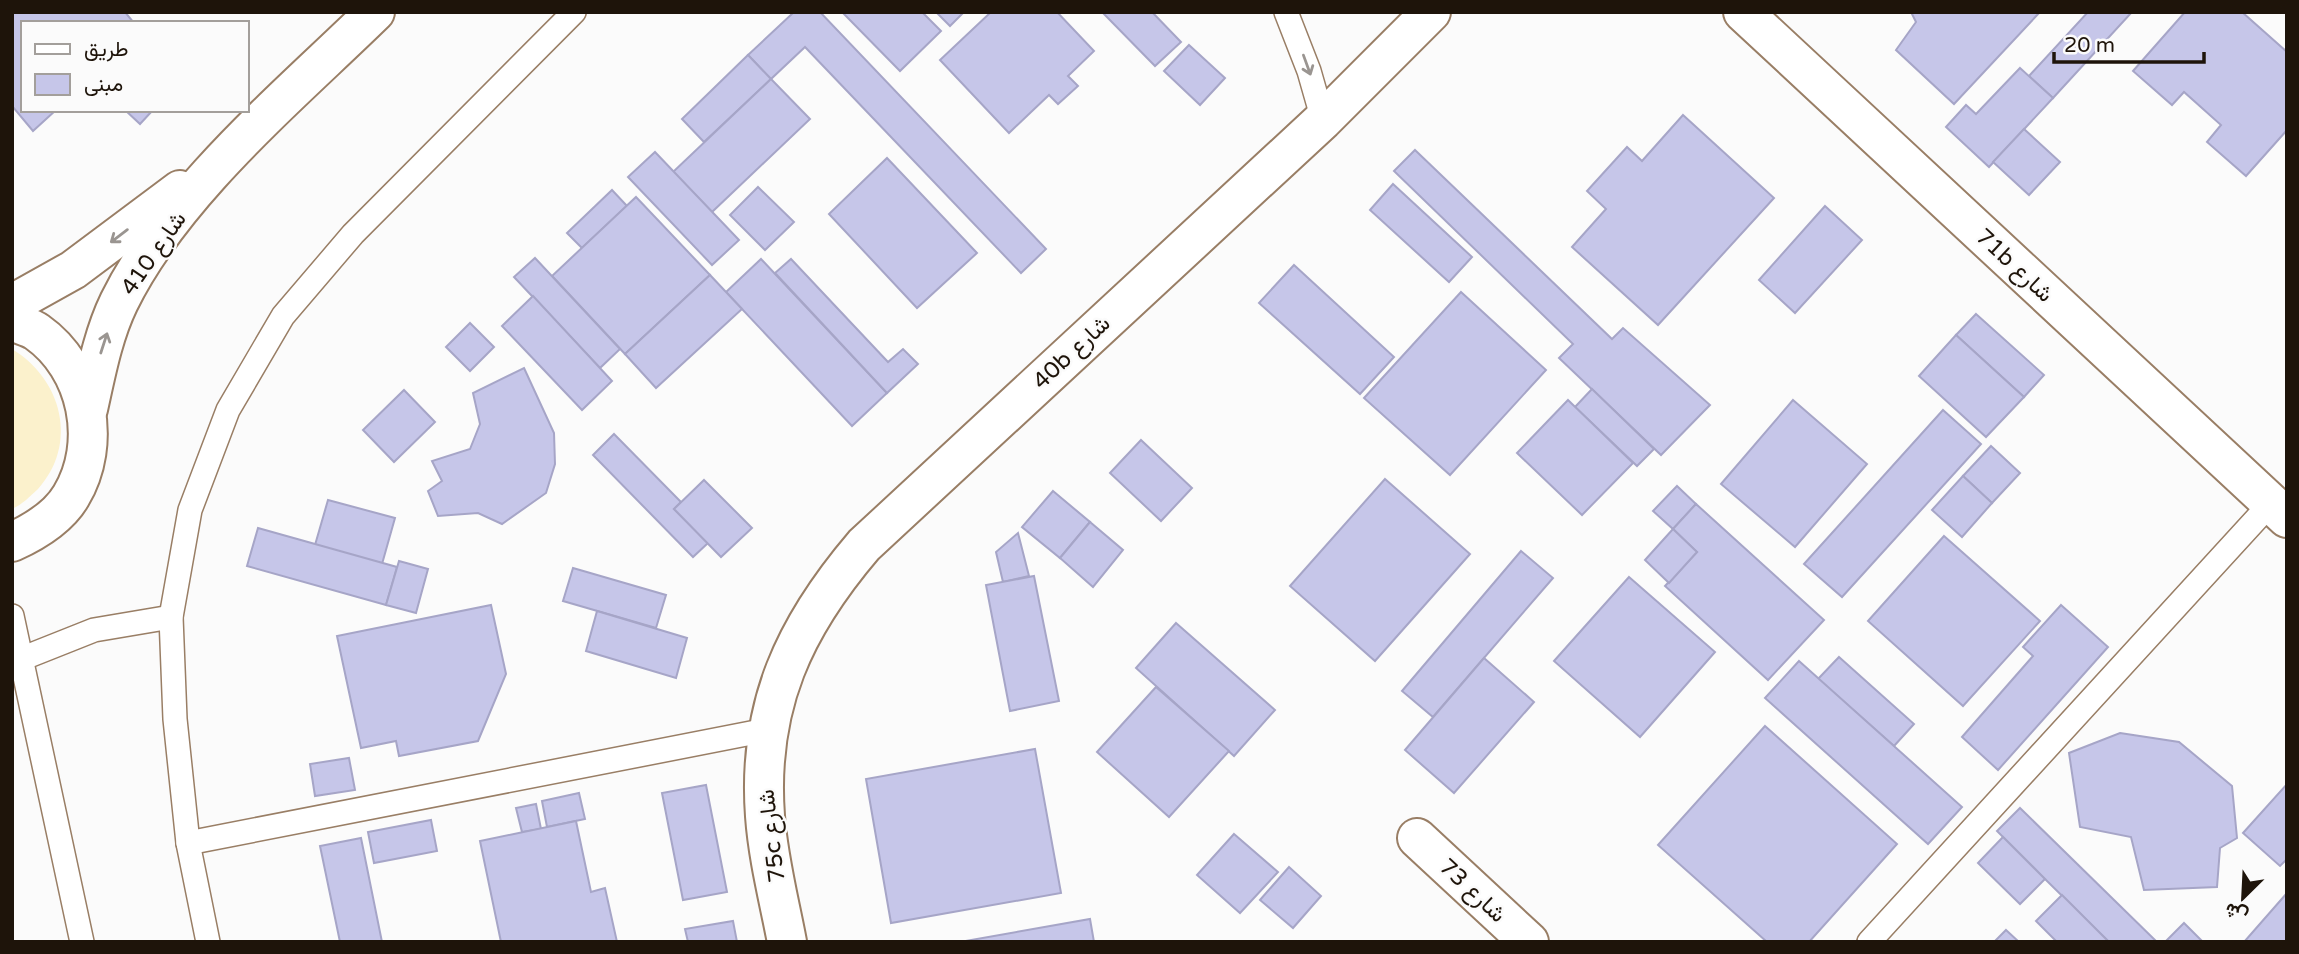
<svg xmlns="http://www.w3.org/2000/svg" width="2299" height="954" viewBox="0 0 2299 954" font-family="'Varela Round',Vazirmatn,sans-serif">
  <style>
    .sand { fill: #fbf1cc }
    .building { fill: #c6c6e9; stroke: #a6a5c7; stroke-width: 2 }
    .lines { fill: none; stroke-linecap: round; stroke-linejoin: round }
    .service-casing { stroke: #997e65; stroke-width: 26 }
    .minor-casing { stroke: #997e65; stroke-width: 42 }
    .tertiary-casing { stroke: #997e65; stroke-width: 42 }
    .service { stroke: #fff; stroke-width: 23 }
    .minor { stroke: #fff; stroke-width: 38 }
    .tertiary { stroke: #fff; stroke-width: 38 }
    .oneway { stroke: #9a9591 }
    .labels { text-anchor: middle; stroke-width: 5; stroke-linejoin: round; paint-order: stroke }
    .street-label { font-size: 23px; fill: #1e140a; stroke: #fbfbfb }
  </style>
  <rect width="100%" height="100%" fill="#fbfbfb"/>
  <!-- sand -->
  <path class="sand" d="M12 349C62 379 79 444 38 489 29 497 23 504 12 509Z"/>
  <!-- building -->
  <g class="building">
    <path d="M12 12H125L134 23H23V110H56L33 131 12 106Z"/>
    <path d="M794 12H820L1046 249 1021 273 805 47 771 79 748 55Z"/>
    <path d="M842 12H922L941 31 900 71Z"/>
    <path d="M936 12H964L950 26Z"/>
    <path d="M991 12H1057L1094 51 1068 76 1078 86 1058 104 1049 95 1009 133 940 60Z"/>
    <path d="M1102 12H1152L1181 42 1155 66Z"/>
    <path d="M1911 12H2040L1954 104 1896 50 1916 22Z"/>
    <path d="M2088 12H2132L2053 98 2029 76Z"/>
    <path d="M2185 12H2242L2287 52V130L2246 176 2207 142 2221 125 2184 92 2172 105 2133 71Z"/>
    <path d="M1189 45 1225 78 1200 105 1164 71Z"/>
    <path d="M748 55 771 79 704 142 682 119Z"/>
    <path d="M2020 68 2053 98 1989 167 1946 127 1966 105 1976 114Z"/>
    <path d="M771 79 810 119 712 212 673 172Z"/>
    <path d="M125 110H153L140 124Z"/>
    <path d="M1683 115 1774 198 1658 325 1572 247 1606 209 1587 191 1627 147 1642 161Z"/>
    <path d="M2024 129 2060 162 2029 195 1993 162Z"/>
    <path d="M1415 150 1612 339 1623 328 1710 405 1661 455 1559 358 1573 344 1394 171Z"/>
    <path d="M655 152 739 240 712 265 628 177Z"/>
    <path d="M887 158 977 253 917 308 829 214Z"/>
    <path d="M1393 184 1472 257 1449 282 1370 210Z"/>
    <path d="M758 187 794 222 765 250 730 215Z"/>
    <path d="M612 190 627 206 582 248 567 233Z"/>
    <path d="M636 197 710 275 625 354 552 276Z"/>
    <path d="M1825 206 1862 240 1795 313 1759 280Z"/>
    <path d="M535 258 620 349 600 368 514 277Z"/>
    <path d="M761 259 887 393 852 426 726 292Z"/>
    <path d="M791 259 888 362 903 349 918 364 887 393 775 273Z"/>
    <path d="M1294 265 1394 357 1360 394 1259 303Z"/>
    <path d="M710 275 742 309 656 388 625 354Z"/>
    <path d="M1461 292 1546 370 1450 475 1364 398Z"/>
    <path d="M533 296 612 381 582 410 502 326Z"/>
    <path d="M1976 314 2044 375 2024 397 1956 335Z"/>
    <path d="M470 323 494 347 470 371 446 347Z"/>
    <path d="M1956 335 2024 397 1986 437 1919 376Z"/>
    <path d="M524 368 554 433 555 464 546 493 502 524 478 513 438 516 428 491 442 481 432 461 470 449 480 424 473 393Z"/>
    <path d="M1592 389 1654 449 1637 466 1575 407Z"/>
    <path d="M404 390 435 422 394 462 363 430Z"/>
    <path d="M1568 400 1633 463 1582 515 1517 453Z"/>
    <path d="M1793 400 1867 464 1795 547 1721 484Z"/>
    <path d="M1943 410 1981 444 1842 597 1804 564Z"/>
    <path d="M614 434 681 502 674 509 708 543 693 557 593 455Z"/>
    <path d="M1141 440 1192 488 1161 521 1110 473Z"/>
    <path d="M1991 446 2020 473 1992 503 1963 476Z"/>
    <path d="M1963 476 1992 503 1962 537 1932 510Z"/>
    <path d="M1385 479 1470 554 1375 661 1290 586Z"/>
    <path d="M704 480 752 528 721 557 674 509Z"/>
    <path d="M1677 486 1696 504 1673 529 1653 511Z"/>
    <path d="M1053 491 1090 522 1060 558 1022 527Z"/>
    <path d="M328 500 395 518 382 564 315 545Z"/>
    <path d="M1696 504 1824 620 1768 680 1665 586 1697 552 1673 529Z"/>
    <path d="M1090 522 1123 550 1093 587 1060 558Z"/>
    <path d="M258 528 397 567 386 605 247 566Z"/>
    <path d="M1673 529 1697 552 1669 583 1645 560Z"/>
    <path d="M1018 533 1029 576 1003 582 996 552Z"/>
    <path d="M1944 536 2040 621 1963 706 1868 621Z"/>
    <path d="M1521 551 1553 578 1433 717 1402 691Z"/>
    <path d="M399 561 428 569 416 613 386 605Z"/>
    <path d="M573 568 666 595 656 628 563 601Z"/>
    <path d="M1034 576 1059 701 1010 711 986 585Z"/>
    <path d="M1629 577 1715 652 1640 737 1554 661Z"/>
    <path d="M491 605 506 674 478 741 399 756 396 741 361 748 337 636Z"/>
    <path d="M2061 605 2108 647 1998 770 1962 737 2033 656 2023 647Z"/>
    <path d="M597 611 687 638 676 678 586 651Z"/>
    <path d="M1176 623 1275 710 1234 756 1136 668Z"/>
    <path d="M1839 657 1914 724 1894 746 1818 679Z"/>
    <path d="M1484 658 1534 702 1454 793 1405 750Z"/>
    <path d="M1799 661 1962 807 1928 844 1765 698Z"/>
    <path d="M1156 687 1229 751 1169 817 1097 752Z"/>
    <path d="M1765 726 1897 844 1809 942H1767L1658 845Z"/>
    <path d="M2120 733 2179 742 2232 786 2237 838 2220 848 2217 887 2144 890 2131 837 2080 827 2069 753Z"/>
    <path d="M1035 749 1061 893 891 923 866 779Z"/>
    <path d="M349 758 355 790 315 796 310 764Z"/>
    <path d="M2287 784V859L2280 866 2243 833Z"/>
    <path d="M706 785 727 892 683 900 662 793Z"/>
    <path d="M579 793 585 819 547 827 542 801Z"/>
    <path d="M536 804 541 829 522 832 516 808Z"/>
    <path d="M2020 808 2157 942H2109L2045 879 1997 831Z"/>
    <path d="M431 820 437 851 374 863 368 832Z"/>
    <path d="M576 821 591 892 605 888 617 942H501L480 841Z"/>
    <path d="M1234 834 1278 872 1240 913 1197 875Z"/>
    <path d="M2003 837 2045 879 2020 904 1978 863Z"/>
    <path d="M361 838 382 942H340L320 846Z"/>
    <path d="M1289 867 1321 896 1293 928 1260 900Z"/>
    <path d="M2287 893V942H2244Z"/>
    <path d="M2062 895 2109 942H2057L2036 921Z"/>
    <path d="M1090 919 1094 942H960Z"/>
    <path d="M733 921 737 942H688L685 929Z"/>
    <path d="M2184 923 2203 942H2165Z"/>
    <path d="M2006 930 2019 942H1994Z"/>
  </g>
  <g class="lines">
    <!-- service casing -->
    <g class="service-casing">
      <g id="service">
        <path d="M1286 12 1309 71 1323 120"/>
        <path d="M12 616 82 942"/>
        <path d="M21 659 94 630 171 617"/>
        <path d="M188 843 767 730"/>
        <path d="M208 942 188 843 175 719 171 617 190 510 228 410 283 316 353 234 574 12"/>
        <path d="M1869 942 2271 503"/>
      </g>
    </g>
    <!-- minor casing -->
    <g class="minor-casing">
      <g id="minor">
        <path d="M1743 12 2287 518"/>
        <path d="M1417 838 1529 942"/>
        <path d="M787 942C779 900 768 858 765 816 757 706 794 627 864 545L1323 120 1431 12"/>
      </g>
    </g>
    <!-- tertiary casing -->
    <g class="tertiary-casing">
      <g id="tertiary">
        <path d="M12 304 73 270 180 190"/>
        <path d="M12 321C20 325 30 327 37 332 88 368 103 443 71 496 58 518 34 532 12 542"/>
        <path d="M88 409C96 373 103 335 119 302 173 192 288 97 375 12"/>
      </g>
    </g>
    <!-- service -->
    <use href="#service" class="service"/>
    <!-- minor -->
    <use href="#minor" class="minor"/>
    <!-- tertiary -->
    <use href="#tertiary" class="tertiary"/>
  </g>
  <!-- one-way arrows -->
  <defs><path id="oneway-shaft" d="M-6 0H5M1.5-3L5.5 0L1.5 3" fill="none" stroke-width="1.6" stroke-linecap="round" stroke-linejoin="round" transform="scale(1.75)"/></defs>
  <g class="oneway">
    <use href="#oneway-shaft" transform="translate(1307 65) rotate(70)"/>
    <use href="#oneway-shaft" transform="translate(119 236) rotate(143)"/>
    <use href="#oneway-shaft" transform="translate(104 343) rotate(-72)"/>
  </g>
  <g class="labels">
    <!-- street labels -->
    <g class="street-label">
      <text transform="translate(153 253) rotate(-55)" y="8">شارع 410</text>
      <text transform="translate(2015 265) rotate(43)" y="8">71b شارع</text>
      <text transform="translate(1071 352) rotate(-43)" y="8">40b شارع</text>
      <text transform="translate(771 836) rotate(-97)" y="8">75c شارع</text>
      <text transform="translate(1473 890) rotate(43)" y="8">شارع 73</text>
    </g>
  </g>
  <!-- border -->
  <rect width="2299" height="954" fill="none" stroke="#1e140a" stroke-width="28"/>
  <!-- legend -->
  <rect x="21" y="21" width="228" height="91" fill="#fbfbfb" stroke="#a39f9b" stroke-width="2"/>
  <rect x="35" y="44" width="35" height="10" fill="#ffffff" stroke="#a39f9b" stroke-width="2"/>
  <text x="84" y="56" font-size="21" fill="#1e140a">طريق</text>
  <rect x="35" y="74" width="35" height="21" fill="#c6c6e9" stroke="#a39f9b" stroke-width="2"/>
  <text x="84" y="91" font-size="21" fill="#1e140a">مبنى</text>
  <!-- north arrow -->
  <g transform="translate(2243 898) rotate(204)" stroke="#fbfbfb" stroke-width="5" paint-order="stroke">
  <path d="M0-5L12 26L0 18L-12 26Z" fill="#1e140a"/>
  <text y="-10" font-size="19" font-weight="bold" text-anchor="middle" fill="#1e140a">ش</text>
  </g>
  <!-- scale -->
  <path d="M2054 52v10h150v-10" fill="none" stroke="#1e140a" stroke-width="3.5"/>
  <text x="2064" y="52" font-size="21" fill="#1e140a" stroke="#fbfbfb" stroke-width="5" paint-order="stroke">20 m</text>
</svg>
